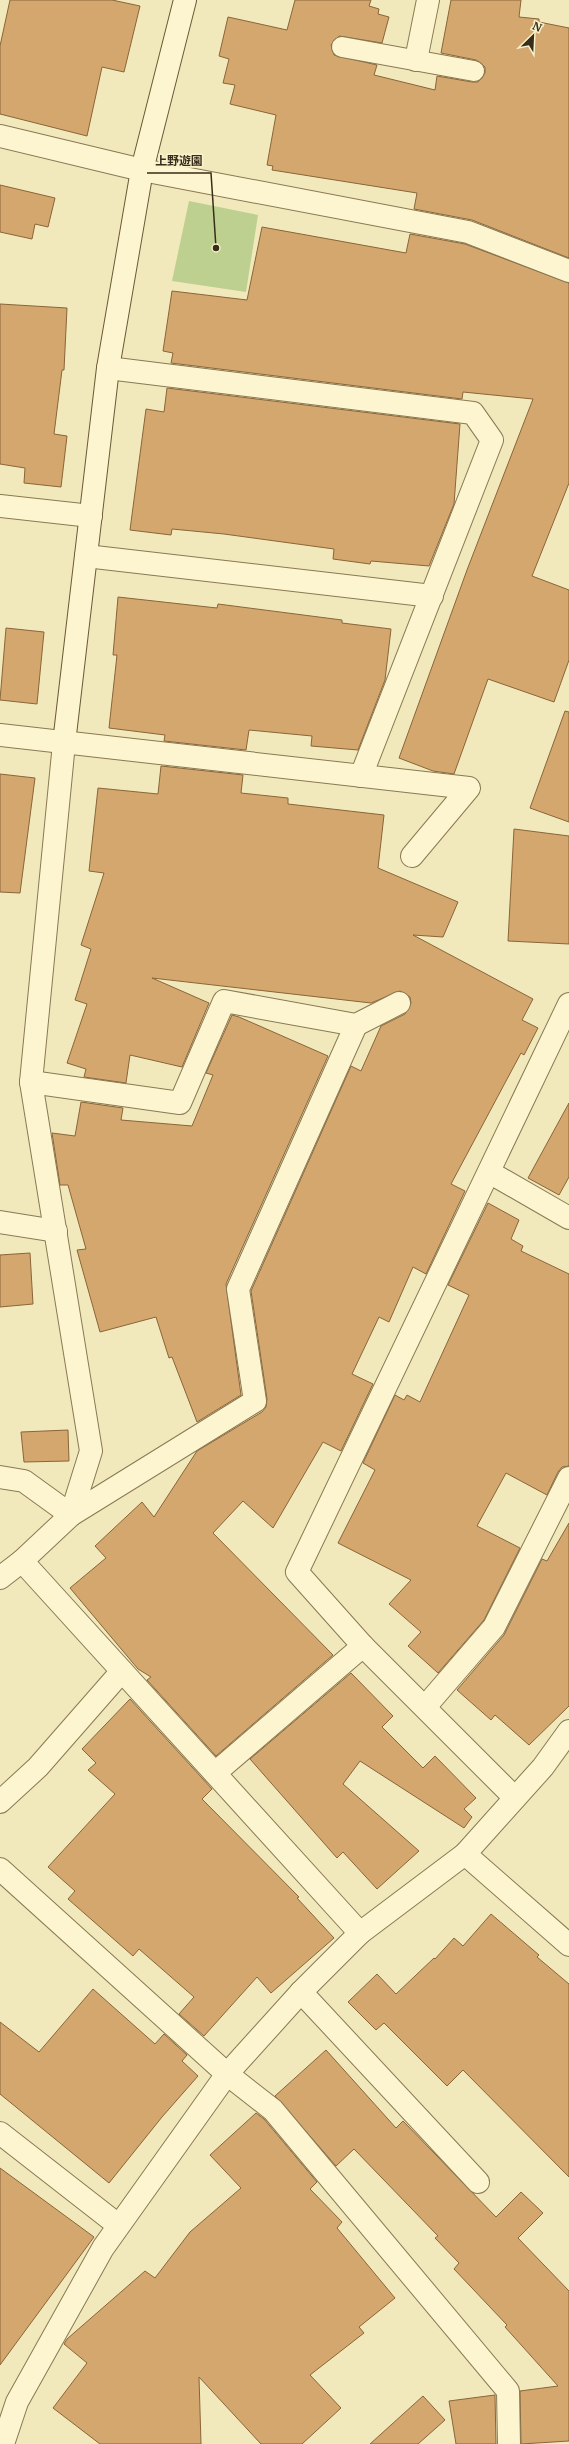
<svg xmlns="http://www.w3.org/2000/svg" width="569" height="2444" viewBox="0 0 569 2444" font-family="Merriweather,'Noto Sans JP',serif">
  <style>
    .green { fill: #bed08f }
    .building { fill: #d3a76e; stroke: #8a6538 }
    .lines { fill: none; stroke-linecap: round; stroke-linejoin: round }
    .lane-casing { stroke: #897954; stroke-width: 22 }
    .street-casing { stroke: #897954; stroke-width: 24 }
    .secondary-casing { stroke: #6b5937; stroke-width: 24 }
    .lane { stroke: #fcf5cf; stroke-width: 20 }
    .street { stroke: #fcf5cf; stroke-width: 22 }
    .secondary { stroke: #fcf5cf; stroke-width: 22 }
    .leader { fill: none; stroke: #372d1a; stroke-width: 1.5 }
    .callout-dot { fill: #372d1a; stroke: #f8f2cb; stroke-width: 1.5 }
    .callout-label { font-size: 12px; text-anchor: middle; font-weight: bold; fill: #372d1a; stroke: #f8f2cb; stroke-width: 3.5; stroke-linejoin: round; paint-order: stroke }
  </style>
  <rect width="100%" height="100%" fill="#f1e9bb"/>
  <!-- green -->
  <path class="green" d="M189 201 258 215 246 292 172 281Z"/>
  <!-- building -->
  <g class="building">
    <path d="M10 0H112L140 6 124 72 102 67 87 136 0 114V46Z"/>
    <path d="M295 0H371L369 6 379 9 378 14 389 17 382 43 339 36 331 45 334 55 377 65 374 75 435 90 437 76 472 82H478L485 73V67L476 60 441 53 451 0H521L519 17 539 19V22L569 28V258L472 220 414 209 417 193 272 170 273 166 267 165 276 115 230 104 235 85 223 83 229 59 219 56 228 17 287 30Z"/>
    <path d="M0 185 55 198 48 227 35 224 32 239 0 232Z"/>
    <path d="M262 227 406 253 410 234 465 244 569 283V483L532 576 569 590V660L554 702 488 679 454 774 433 771 399 758 467 570 533 399 463 392 462 399 171 363 173 353 163 351 172 291 247 300Z"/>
    <path d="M0 304 67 308 64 370H62L54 434 67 436 61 487 24 483 25 468 0 464Z"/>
    <path d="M167 388 460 424 454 504 429 566 371 561 370 564 333 559 334 549 224 534 172 529 171 535 130 530 146 409 164 412Z"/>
    <path d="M118 597 217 608 218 604 342 620V623L391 629 385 680 358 750 311 746 312 736 249 730 246 750 164 741 165 735 109 728 117 655H113Z"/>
    <path d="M6 628 44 632 37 704 0 700Z"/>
    <path d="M565 711 569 712V822L530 808Z"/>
    <path d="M161 766 243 775 241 793 288 798V804L384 815 378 868 458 902 443 937 413 935 533 999 522 1020 538 1028 524 1055 521 1053 451 1184 465 1191 426 1274 413 1267 389 1322 379 1317 352 1374 373 1384 341 1451 323 1442 273 1528 243 1501 213 1533 333 1655 216 1756 147 1680 151 1677 138 1669 70 1588 106 1558 95 1546 142 1502 154 1517 197 1451 262 1412 266 1407 267 1399 251 1291 351 1066 361 1071 381 1026 405 1014 411 1003 410 997 400 991 371 1003 152 978 209 1003 182 1067 130 1055 126 1083 84 1077 86 1069 67 1063 87 1004 75 1000 91 949 81 945 104 873 89 871 98 788 158 794Z"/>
    <path d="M0 774 35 778 20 893 0 892Z"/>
    <path d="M514 829 569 836V944L508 941Z"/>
    <path d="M232 1015 239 1017 328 1056 226 1284 241 1395 197 1422 172 1357 169 1358 156 1317 100 1332 77 1250 86 1249 68 1185H60L52 1133 75 1136 81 1102 123 1108 121 1120 192 1126 213 1075 206 1073Z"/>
    <path d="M569 1103V1177L559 1195 528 1178Z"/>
    <path d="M488 1203 519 1220 511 1239 523 1246 521 1251 569 1274V1466L562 1467 558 1472 547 1495 506 1473 477 1526 520 1548 484 1620 438 1673 408 1646 421 1632 389 1604 411 1580 338 1543 375 1470 363 1463 395 1395 404 1400 407 1395 420 1402 469 1295 448 1285Z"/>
    <path d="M30 1253 33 1304 0 1307V1255Z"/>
    <path d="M68 1430 69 1461 24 1462 21 1432Z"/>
    <path d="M569 1523V1706L529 1745 495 1715 491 1720 457 1690 504 1635 542 1559 547 1561Z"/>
    <path d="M351 1673 393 1716 382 1727 423 1768 435 1756 476 1798 464 1809 472 1817 464 1828 360 1761 343 1784 419 1851 377 1889 343 1852 337 1858 250 1759Z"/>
    <path d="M130 1699 212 1789 202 1799 299 1897 297 1898 334 1938 271 1993 257 1977 204 2036 179 2014 194 1997 139 1949 133 1956 68 1899 75 1891 48 1867 115 1794 88 1770 96 1763 82 1749Z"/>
    <path d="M491 1914 539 1955 537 1957 569 1984V2177L463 2070 447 2086 384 2023 376 2030 348 2002 377 1974 396 1994 434 1958 435 1959 454 1938 463 1946Z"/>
    <path d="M93 1989 155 2044 164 2034 187 2055 182 2061 198 2076 162 2117 109 2183 0 2094V2022L39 2052Z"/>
    <path d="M326 2050 396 2128 403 2121 496 2217 521 2192 543 2213 518 2238 569 2291V2441L521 2444 520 2391 558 2386 505 2327 507 2325 454 2269 459 2263 435 2238 438 2236 354 2149 336 2166 275 2096Z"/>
    <path d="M256 2113 264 2119 317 2182 310 2189 342 2222 337 2228 395 2298 359 2327 364 2333 310 2375 341 2408 302 2444H261L199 2377 201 2444H100L53 2408 87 2363 64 2344 67 2339 145 2271 155 2278 190 2232 241 2188 210 2155Z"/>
    <path d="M0 2168 94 2237 0 2365Z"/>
    <path d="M495 2395 496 2444H456L449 2401Z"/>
    <path d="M423 2396 445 2420 418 2444H370Z"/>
  </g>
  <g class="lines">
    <!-- lane casing -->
    <g class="lane-casing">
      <path id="lane" d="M342 47 474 71"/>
    </g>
    <!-- street casing -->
    <g class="street-casing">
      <g id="street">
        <path d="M416 60 428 0"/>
        <path d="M0 136 142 170 468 232 569 271"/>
        <path d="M108 368 473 413 492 440 361 776"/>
        <path d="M0 506 91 516"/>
        <path d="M86 556 432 596"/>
        <path d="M0 735 469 788 412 856"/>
        <path d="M31 1082 180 1103 224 1001 356 1025 399 1003"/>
        <path d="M489 1172 569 1218"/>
        <path d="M0 1222 56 1231"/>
        <path d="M0 1477 24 1481 71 1515 255 1401 238 1289 356 1025"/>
        <path d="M22 1561 360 1933"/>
        <path d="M0 1578 22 1561 71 1515 91 1451 31 1082 64 743"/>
        <path d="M425 1707 494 1627 569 1478"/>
        <path d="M215 1773 363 1646"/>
        <path d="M514 1797 363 1646 297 1572 569 1004"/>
        <path d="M0 1802 38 1767 122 1671"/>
        <path d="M465 1854 569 1945"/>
        <path d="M0 1869 227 2074 273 2110 508 2391 509 2444"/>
        <path d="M301 1992 478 2182"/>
        <path d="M0 2133 118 2225"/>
        <path d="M3 2444 17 2402 103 2248 227 2074 301 1992 360 1933 465 1854 543 1767 569 1731"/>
      </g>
    </g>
    <!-- secondary casing -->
    <g class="secondary-casing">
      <path id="secondary" d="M64 743 108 368 142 170 185 0"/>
    </g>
    <!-- lane -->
    <use href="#lane" class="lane"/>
    <!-- street -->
    <use href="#street" class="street"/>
    <!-- secondary -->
    <use href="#secondary" class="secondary"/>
  </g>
  <!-- callouts -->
  <path class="leader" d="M216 248L211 173H147"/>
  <circle class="callout-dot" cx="216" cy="248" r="4"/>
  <g class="callout-label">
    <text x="179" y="165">上野遊園</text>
  </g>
  <!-- north arrow -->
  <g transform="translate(533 36) rotate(24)" stroke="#f8f2cb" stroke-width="3" paint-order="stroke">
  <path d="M0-3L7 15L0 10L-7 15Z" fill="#372d1a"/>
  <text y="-6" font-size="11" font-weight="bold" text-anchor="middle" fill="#372d1a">N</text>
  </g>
</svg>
